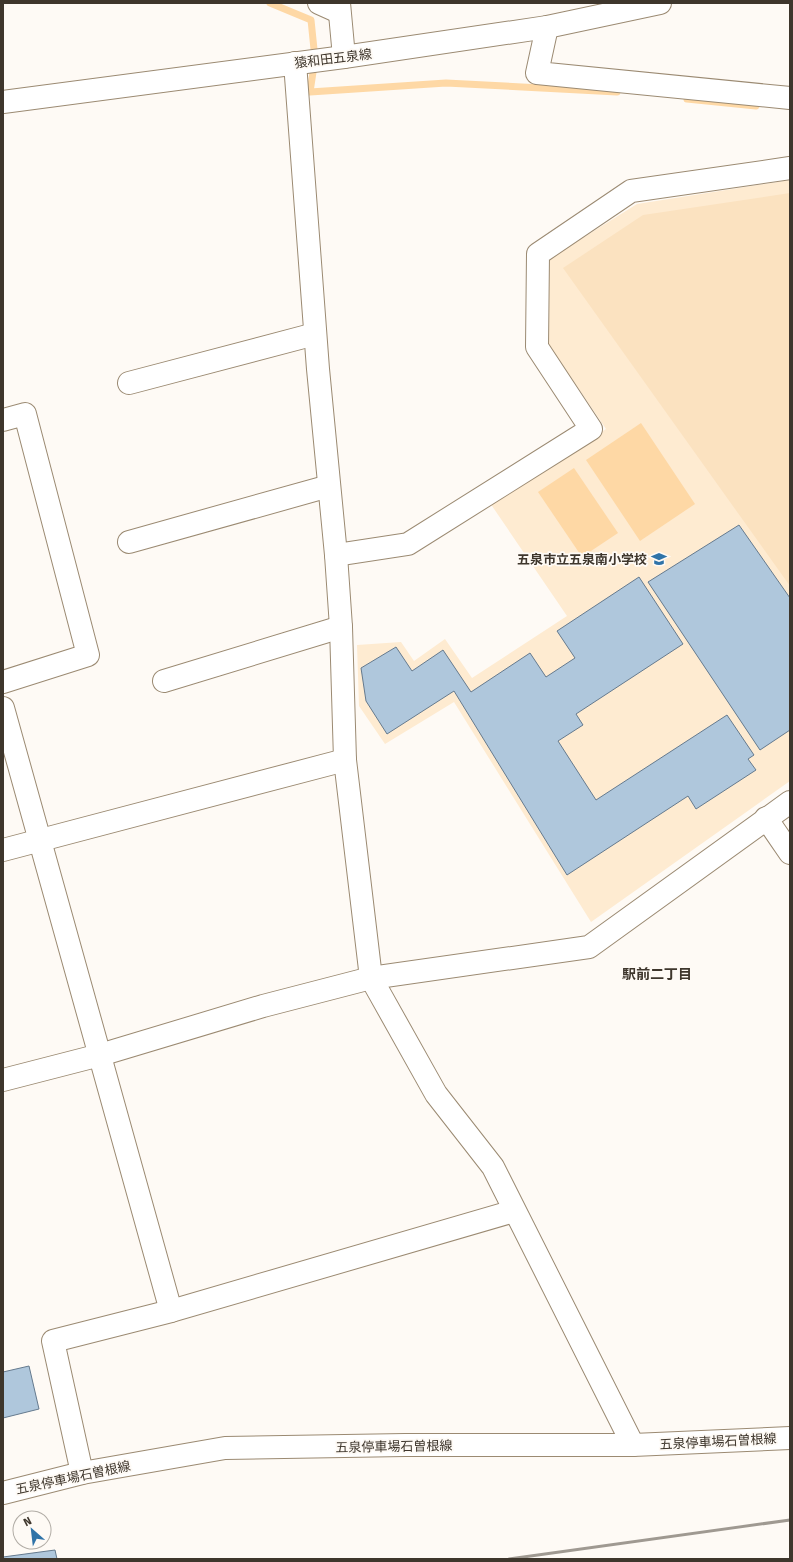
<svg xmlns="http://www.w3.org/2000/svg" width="793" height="1562" viewBox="0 0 793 1562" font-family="'Fira Sans','Noto Sans JP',sans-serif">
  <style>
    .built { fill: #feebd1 }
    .green { fill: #fbe2c0 }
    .water { fill: #fed8a5 }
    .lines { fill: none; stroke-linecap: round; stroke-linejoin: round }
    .stream { stroke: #fed8a5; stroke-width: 7 }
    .building { fill: #afc7dc; stroke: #657a8e }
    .street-casing { stroke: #9b8a72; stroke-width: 24 }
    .secondary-casing { stroke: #9b8a72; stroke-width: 24 }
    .street { stroke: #fff; stroke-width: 22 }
    .secondary { stroke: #fff; stroke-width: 22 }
    .rail { stroke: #9f9991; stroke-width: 3 }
    .labels { text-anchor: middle; stroke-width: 3.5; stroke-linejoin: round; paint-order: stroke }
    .street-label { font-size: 13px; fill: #3e362c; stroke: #fefaf5 }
    .poi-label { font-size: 13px; font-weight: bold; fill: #3e362c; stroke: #fefaf5; text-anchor: end }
    .neighbourhood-label { font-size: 14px; font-weight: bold; fill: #3e362c; stroke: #fefaf5 }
  </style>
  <rect width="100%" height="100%" fill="#fefaf5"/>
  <!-- built -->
  <path class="built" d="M790 180V781L591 922 454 702 385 744 359 706 357 645 401 642 414 661 445 639 472 678 567 616 490 503 606 429 547 342 549 259 637 204Z"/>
  <!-- green -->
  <path class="green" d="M790 193V586L563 268 643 215Z"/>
  <!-- water -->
  <g class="water">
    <path d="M641 423 695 504 640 541 586 460Z"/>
    <path d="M574 468 618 533 582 557 538 492Z"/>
  </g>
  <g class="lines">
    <!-- stream -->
    <g class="stream">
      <path d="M270 3 311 20 315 59 310 92 446 83 617 92"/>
      <path d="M687 99 756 106"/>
    </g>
  </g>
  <!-- building -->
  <g class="building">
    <path d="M739 525 790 598V730L760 750 648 582Z"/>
    <path d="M639 577 683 644 576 714 583 725 558 741 596 800 727 715 754 755 748 759 756 770 696 809 688 796 567 875 454 691 387 734 366 701 361 668 396 647 412 671 443 650 471 692 530 653 546 677 575 658 557 631Z"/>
    <path d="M29 1366 39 1409 3 1418V1372Z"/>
    <path d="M55 1550 57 1559H3V1557Z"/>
  </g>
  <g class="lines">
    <!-- street casing -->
    <g class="street-casing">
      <g id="street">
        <path d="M319 3 339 12"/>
        <path d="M339 3 344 57"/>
        <path d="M547 27 537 73 790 98"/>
        <path d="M295 63 318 369 336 555 341 627 345 760 371 978 436 1094 493 1167 633 1445"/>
        <path d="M129 383 315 334"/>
        <path d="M3 420 25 414 88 655 3 682"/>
        <path d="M129 542 329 486"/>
        <path d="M336 555 408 544 591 429 537 347 538 254 631 191 790 168"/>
        <path d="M164 681 341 627"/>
        <path d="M3 708 171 1311"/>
        <path d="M766 818 790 853"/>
        <path d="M3 850 345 760"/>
        <path d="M3 1080 100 1055 263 1006 371 978 589 947 790 802"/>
        <path d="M82 1473 53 1341 171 1311 514 1211"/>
      </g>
    </g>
    <!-- secondary casing -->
    <g class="secondary-casing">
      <g id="secondary">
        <path d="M3 102 344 57 547 27 660 3"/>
        <path d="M3 1493 82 1473 225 1448 405 1445H633L790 1438"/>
      </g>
    </g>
    <!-- street -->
    <use href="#street" class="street"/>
    <!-- secondary -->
    <use href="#secondary" class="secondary"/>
    <!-- rail -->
    <path class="rail" d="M509 1559 790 1520"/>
  </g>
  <!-- icons -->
  <defs>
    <g id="school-bare" transform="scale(1.2)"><path d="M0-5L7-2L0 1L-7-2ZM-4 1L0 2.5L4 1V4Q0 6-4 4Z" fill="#2f73a8" stroke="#fefaf5" stroke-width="2.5" paint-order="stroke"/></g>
  </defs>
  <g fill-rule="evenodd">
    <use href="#school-bare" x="659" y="559"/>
  </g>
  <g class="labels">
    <!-- street labels -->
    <g class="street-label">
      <text transform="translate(333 58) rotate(-7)" y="5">猿和田五泉線</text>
      <text transform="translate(718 1441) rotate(-3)" y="5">五泉停車場石曽根線</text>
      <text transform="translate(394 1446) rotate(-1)" y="5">五泉停車場石曽根線</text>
      <text transform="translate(73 1477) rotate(-12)" y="5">五泉停車場石曽根線</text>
    </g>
    <!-- poi labels -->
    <g class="poi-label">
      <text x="647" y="564">五泉市立五泉南小学校</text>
    </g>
    <!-- neighbourhood labels -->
    <g class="neighbourhood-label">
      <text x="657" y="979">駅前二丁目</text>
    </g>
  </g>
  <!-- border -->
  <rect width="793" height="1562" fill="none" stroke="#3e362c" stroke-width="8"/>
  <!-- north arrow -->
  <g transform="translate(32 1530) rotate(332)"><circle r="19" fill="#fefaf5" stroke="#b1aca5"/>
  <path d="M0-3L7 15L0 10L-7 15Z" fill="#2f73a8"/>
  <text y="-6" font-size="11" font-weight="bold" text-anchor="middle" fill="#3e362c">N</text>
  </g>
</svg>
